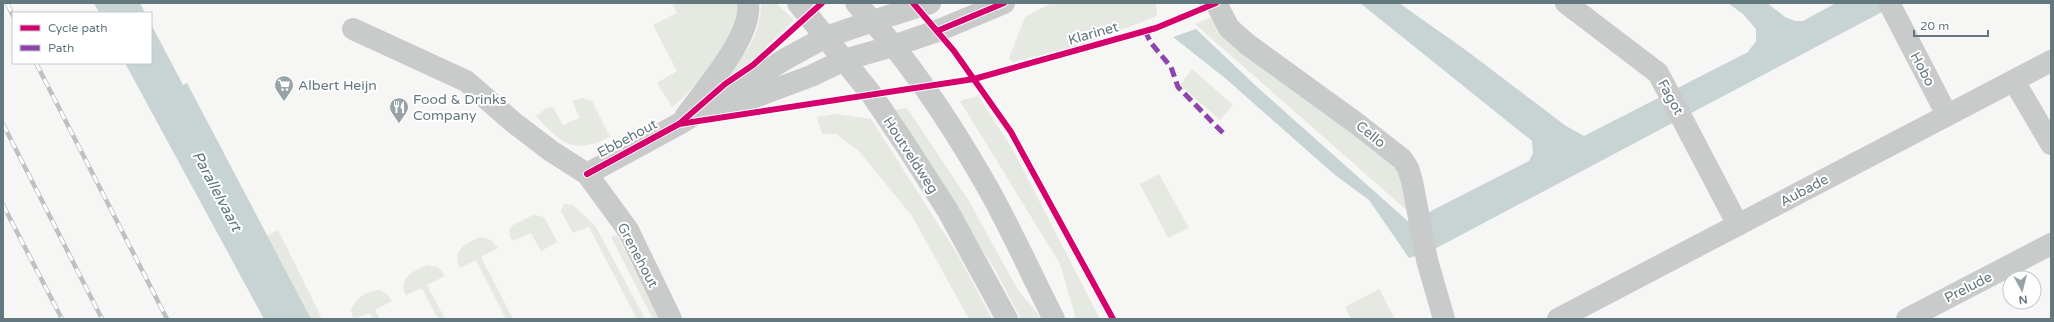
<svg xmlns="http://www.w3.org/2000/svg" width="2054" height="322" viewBox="0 0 2054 322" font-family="'Varela Round',sans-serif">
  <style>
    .green { fill: #e6e8e2 }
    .water { fill: #c8d3d3 }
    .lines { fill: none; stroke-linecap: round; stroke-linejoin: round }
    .minor { stroke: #c9cbca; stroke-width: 22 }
    .tertiary { stroke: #c9cbca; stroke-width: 22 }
    .rail-casing { stroke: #bec0c1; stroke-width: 4.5 }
    .rail { stroke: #fff; stroke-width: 3; stroke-dasharray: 9; stroke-linecap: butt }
    .quiet { stroke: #8e44ad; stroke-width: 5; stroke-dasharray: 10 5; stroke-linecap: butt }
    .cycleway-casing { stroke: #fff; stroke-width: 8 }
    .cycleway { stroke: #d6006c; stroke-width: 6 }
    .labels { text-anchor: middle; stroke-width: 4; stroke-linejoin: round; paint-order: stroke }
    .street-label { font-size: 14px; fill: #63777e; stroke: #fff }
    .poi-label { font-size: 14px; fill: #63777e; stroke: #fff; text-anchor: start }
    .water-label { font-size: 15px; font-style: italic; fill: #5e7678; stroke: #fff }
  </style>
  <rect width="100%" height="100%" fill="#f6f6f5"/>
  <!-- green -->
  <g class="green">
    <path d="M672 3H739C738 8 739 14 737 18 730 46 694 90 672 107L657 83 677 71 653 25 677 13Z"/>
    <path d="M761 3H776L794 20 753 61 720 81C743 57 761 38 761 3Z"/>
    <path d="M1052 3H1156L1157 16 1085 44 1013 62 1009 58 1025 17Z"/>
    <path d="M1212 17 1397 167 1410 213 1195 24Z"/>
    <path d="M1192 69 1233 105 1220 120 1180 85Z"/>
    <path d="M978 96 1012 148 1100 319H1076L1060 264 960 101Z"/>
    <path d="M583 98 592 101 610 137C572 155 562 144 536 116L547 108 553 107 563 125 580 118 572 101Z"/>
    <path d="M907 108 969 201 1018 290 1042 319H1021L997 273 894 110Z"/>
    <path d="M836 114 871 119 958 255 992 319H969L912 216 859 151 836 134H822L817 117Z"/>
    <path d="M1159 174 1189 228 1168 238 1140 184Z"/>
    <path d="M564 204 573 205 596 227 645 319H637L589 227 573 233 561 211Z"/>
    <path d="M533 215 544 217 557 242 541 251 531 233 513 241 510 237 509 230 513 225Z"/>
    <path d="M278 230 322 319H311L267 236Z"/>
    <path d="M617 235 659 319H653L612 239V236Z"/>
    <path d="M480 237 491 240 498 248 481 257 513 319H506L476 260 460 268C451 250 466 244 480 237Z"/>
    <path d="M427 265 438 267 445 276 427 285 445 319H438L422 288 406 295C397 278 414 271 427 265Z"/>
    <path d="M1379 289 1395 319H1351L1345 307Z"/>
    <path d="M380 290 386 293 392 301 375 310 380 319H373L370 313 353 319 351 310C356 297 367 291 380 290Z"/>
  </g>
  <!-- water -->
  <g class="water">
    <path d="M94 3H140L145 13H99Z"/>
    <path d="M1360 3H1399L1467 51 1566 126 1584 136 1748 52 1756 41V29L1743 14 1728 3H1767L1785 17 1795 21H1803L1836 3H1899L1429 252 1409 258 1369 200 1335 175 1225 78 1173 37 1196 29 1256 86 1411 224 1431 211 1529 161 1533 153 1532 141Z"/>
    <path d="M151 24 183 85 187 83 311 319H264L125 63H151Z"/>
  </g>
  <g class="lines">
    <!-- minor -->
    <g class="minor">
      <path d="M1216 3 1229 28 1247 44 1356 123 1402 159 1408 168 1412 181 1427 260 1444 319"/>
      <path d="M1566 3 1658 73 1738 225"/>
      <path d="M1889 3 1947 115"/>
      <path d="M873 21 930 3"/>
      <path d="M353 29 466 81 513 122 551 151 587 174 628 230 671 319"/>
      <path d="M893 46 937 31 1004 3"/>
      <path d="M2014 81 2051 144"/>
      <path d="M720 110 811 76 844 60"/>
      <path d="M685 117C704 90 753 36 748 3"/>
      <path d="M587 174 679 124 787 58 826 37"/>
      <path d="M1558 319 2051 61"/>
      <path d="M1907 319 2051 244"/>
    </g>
    <!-- tertiary -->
    <g class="tertiary">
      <path d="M798 3 872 95 905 144 948 211 1007 319"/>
      <path d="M856 3C908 57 951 123 988 188 1012 231 1032 276 1054 319"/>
      <path d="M826 37 873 21"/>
      <path d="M844 60 893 46"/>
    </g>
    <!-- rail casing -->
    <g class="rail-casing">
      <g id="rail">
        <path d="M7 3 13 16"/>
        <path d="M36 63 167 319"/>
        <path d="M3 124 102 319"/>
        <path d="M3 205 62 319"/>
      </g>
    </g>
    <!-- rail -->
    <use href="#rail" class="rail"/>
    <!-- quiet -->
    <path class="quiet" d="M1145 31 1151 43 1171 67 1178 87 1224 134"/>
    <!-- cycleway casing -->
    <g class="cycleway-casing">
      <g id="cycleway">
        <path d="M913 3 954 51 1011 132 1113 319"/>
        <path d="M937 31 1004 3"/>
        <path d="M679 124 974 79 1156 28 1216 3"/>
        <path d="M587 174 679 124 725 84 753 65 822 3"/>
      </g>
    </g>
    <!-- cycleway -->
    <use href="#cycleway" class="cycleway"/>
  </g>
  <!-- icons -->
  <defs>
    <g id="supermarket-pin" transform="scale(1)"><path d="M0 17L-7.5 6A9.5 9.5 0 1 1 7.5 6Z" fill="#96a3a8" stroke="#fff"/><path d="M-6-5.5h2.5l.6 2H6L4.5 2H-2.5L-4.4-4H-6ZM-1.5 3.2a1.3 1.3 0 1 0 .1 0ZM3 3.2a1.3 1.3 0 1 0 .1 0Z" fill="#fff"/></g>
    <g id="restaurant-pin" transform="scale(1)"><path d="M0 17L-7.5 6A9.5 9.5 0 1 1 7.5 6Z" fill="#96a3a8" stroke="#fff"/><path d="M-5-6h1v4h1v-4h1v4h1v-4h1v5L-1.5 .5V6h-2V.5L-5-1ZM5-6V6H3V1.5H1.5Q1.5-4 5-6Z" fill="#fff"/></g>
  </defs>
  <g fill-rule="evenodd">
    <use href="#supermarket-pin" x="284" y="85"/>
    <use href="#restaurant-pin" x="399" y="107"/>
  </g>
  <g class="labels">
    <!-- street labels -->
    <g class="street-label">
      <text transform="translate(1093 33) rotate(-16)" y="5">Klarinet</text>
      <text transform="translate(1923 69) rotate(62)" y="5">Hobo</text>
      <text transform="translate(1671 97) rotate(61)" y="5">Fagot</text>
      <text transform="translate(1371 134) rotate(39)" y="5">Cello</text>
      <text transform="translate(627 138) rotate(-28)" y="5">Ebbehout</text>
      <text transform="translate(911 155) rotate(57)" y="5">Houtveldweg</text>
      <text transform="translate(1804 190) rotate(-28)" y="5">Aubade</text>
      <text transform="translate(638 255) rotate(62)" y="5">Grenehout</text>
      <text transform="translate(1968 287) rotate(-27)" y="5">Prelude</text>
    </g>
    <!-- poi labels -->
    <g class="poi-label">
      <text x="298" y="90">Albert Heijn</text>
      <text x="413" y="104">Food &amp; Drinks<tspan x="413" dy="16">Company</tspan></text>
    </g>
    <!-- water labels -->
    <g class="water-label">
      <text transform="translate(217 191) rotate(62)" y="5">Parallelvaart</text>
    </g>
  </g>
  <!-- border -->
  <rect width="2054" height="322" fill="none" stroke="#63777e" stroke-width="8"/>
  <!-- legend -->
  <rect x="12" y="12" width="140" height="52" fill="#ffffff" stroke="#c1c9cb"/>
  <rect x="20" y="25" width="20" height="6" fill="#d6006c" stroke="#c1c9cb"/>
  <text x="48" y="32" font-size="12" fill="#63777e">Cycle path</text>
  <rect x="20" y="45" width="20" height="6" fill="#8e44ad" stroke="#c1c9cb"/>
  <text x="48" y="52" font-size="12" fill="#63777e">Path</text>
  <!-- north arrow -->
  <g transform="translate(2022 290) rotate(173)"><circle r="19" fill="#ffffff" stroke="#c1c9cb"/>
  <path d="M0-3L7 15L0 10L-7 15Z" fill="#96a3a8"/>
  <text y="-6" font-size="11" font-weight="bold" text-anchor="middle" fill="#63777e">N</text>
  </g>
  <!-- scale -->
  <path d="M1914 30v6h74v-6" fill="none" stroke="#63777e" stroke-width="2"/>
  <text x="1920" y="30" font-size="12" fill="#63777e" stroke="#ffffff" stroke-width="3" paint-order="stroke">20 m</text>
</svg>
